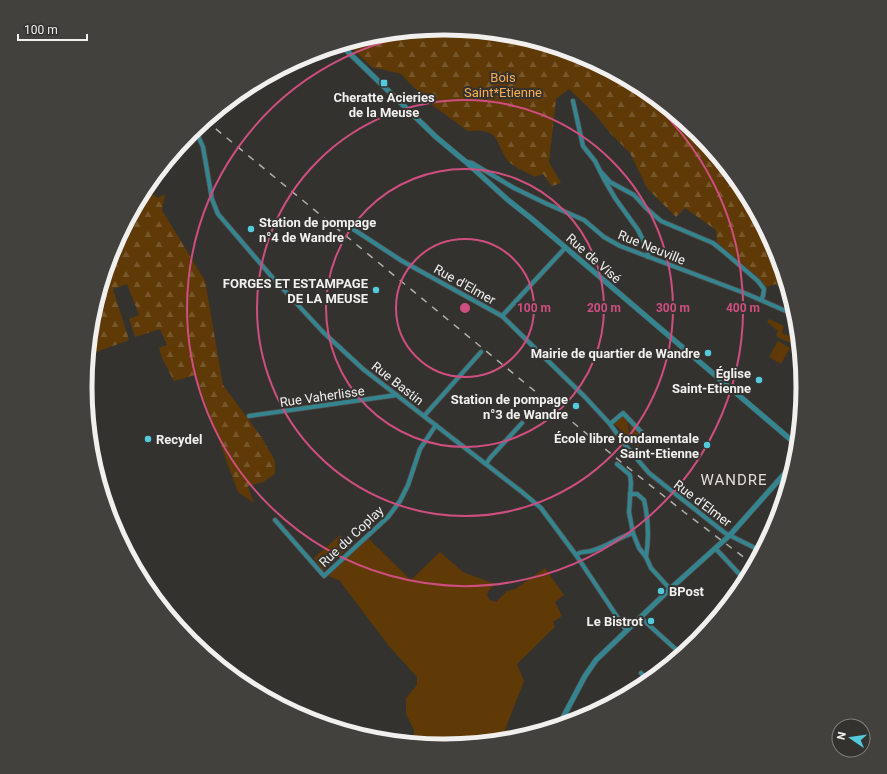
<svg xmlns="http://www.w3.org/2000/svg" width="887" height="774" viewBox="0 0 887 774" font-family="Roboto,sans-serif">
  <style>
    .green { fill: #5f3906 }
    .forest { fill: url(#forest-firs) }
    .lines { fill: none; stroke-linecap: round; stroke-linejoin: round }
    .minor-casing { stroke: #52504e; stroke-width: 5.5 }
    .tertiary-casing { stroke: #52504e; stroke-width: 6 }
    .minor { stroke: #358591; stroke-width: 4 }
    .tertiary { stroke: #358591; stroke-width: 5 }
    .rail { stroke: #b0afac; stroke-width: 1.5; stroke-dasharray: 7 7; stroke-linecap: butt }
    .ring { fill: none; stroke: #ce4e80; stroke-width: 2 }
    .poi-dot { fill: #54cadd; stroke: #34322f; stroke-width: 1.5 }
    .labels { text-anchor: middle; stroke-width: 4; stroke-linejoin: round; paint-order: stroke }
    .park-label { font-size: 13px; fill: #fead4d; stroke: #34322f }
    .poi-label { font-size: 13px; font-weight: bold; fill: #f1f0ee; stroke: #34322f; text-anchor: end }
    .street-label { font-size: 13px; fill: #f1f0ee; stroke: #34322f }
    .quarter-label { font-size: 15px; letter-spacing: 1px; fill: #e0ddda; stroke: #34322f }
    .rim { fill: none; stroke: #f1f0ee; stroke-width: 5 }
    .centre { fill: #ce4e80; stroke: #34322f; stroke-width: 2 }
    .ring-label { font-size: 12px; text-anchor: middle; font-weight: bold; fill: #ce4e80; stroke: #34322f; stroke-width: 4; stroke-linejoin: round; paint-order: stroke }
  </style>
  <defs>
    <pattern id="forest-firs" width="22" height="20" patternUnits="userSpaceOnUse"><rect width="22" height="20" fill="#5f3906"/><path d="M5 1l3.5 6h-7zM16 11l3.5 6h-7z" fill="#76562b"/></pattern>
  </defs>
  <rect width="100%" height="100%" fill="#34322f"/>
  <!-- green -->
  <g class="green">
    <path d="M769 319 784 326 782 333 798 339 796 345 779 338 776 335 778 331 767 322Z"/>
    <path d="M778 341 790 348 781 364 769 357Z"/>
    <path d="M622 416 627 421 630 438 614 424Z"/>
    <path d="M630 424 644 438 638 447 632 441Z"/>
    <path d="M340 535 350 546 323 571 314 558Z"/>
    <path d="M368 538 411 580 440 552 463 572 495 584 489 590 487 595 490 600 496 602 507 591 515 589 545 568 564 595 555 602 562 616 553 622 555 627 517 664 524 681 501 740 443 746 413 743 414 730 406 714V698L417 685V677L389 646 339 580 328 576Z"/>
  </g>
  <!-- forest -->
  <g class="forest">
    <path d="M444 28 514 35 581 55 643 89 698 133 742 188 775 250 789 297 776 284 766 287 760 279 717 242 716 230 685 208 676 217 647 188 630 153 611 134 593 112 569 89 556 99 549 162 561 183 552 186 543 174 535 177C528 173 512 166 508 161 493 139 501 129 468 131L428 102 401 74 372 67 346 43 374 35Z"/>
    <path d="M145 188 158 198 165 194 162 210 205 281 223 385 262 438 275 461V474L263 482 248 486 254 503 238 492 195 375 174 381 162 358 159 348 167 345 160 329 135 337 129 319 139 315 127 284 113 289 129 340 88 355 91 317 112 249Z"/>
    <path d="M90 441 134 559 132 563 112 524 91 457Z"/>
  </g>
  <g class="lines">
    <!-- minor casing -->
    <g class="minor-casing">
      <g id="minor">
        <path d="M573 101 583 146 595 161 604 179 615 198 638 230 648 250V257"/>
        <path d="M195 129 203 147 212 199 218 214 272 277 323 332 363 369 522 492 541 508 576 555 626 630"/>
        <path d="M467 162 472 163 514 188 545 203 584 220 604 237 620 246 747 294 795 315"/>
        <path d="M602 173 610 182 634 195 646 208 661 221 713 243 723 251 758 281 764 289 763 296 761 300"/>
        <path d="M353 229 402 261 502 316 585 397 610 424 626 446 649 473 725 533 761 551"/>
        <path d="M502 316 565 248"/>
        <path d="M249 416 397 395"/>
        <path d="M424 416 481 352"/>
        <path d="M610 424 623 413 645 436"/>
        <path d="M486 464 490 458 522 423"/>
        <path d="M617 464 630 475 631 483 629 512 633 533 639 548 646 557 651 568 670 589"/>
        <path d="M630 494H637L644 500C648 517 649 539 646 557"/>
        <path d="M275 520 324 576 388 517 400 501 408 485 420 449 436 425"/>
        <path d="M715 548 745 580"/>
        <path d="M576 555C581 550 588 553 594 550 608 546 619 537 633 533"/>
        <path d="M640 617 681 654"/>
        <path d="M641 673 648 681"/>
      </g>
    </g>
    <!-- tertiary casing -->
    <g class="tertiary-casing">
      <g id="tertiary">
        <path d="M341 45 436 137 466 162 508 200 532 219 797 445"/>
        <path d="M559 725 585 676 596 660 670 589 730 535 794 463"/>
      </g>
    </g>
    <!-- minor -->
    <use href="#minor" class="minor"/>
    <!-- tertiary -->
    <use href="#tertiary" class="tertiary"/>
    <!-- rail -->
    <path class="rail" d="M205 120 621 462 684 512 754 565"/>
  </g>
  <!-- distance rings -->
  <g class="ring">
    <circle cx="465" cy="308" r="69"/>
    <circle cx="465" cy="308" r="139"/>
    <circle cx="465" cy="308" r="208"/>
    <path d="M612 72A278 278 0 1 1 463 30"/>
  </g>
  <!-- markers -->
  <g class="poi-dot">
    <rect x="380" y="79" width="8" height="8" rx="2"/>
    <circle cx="251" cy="229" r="4"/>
    <circle cx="376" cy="290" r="4"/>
    <circle cx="708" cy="353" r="4"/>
    <circle cx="759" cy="380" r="4"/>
    <circle cx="576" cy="406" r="4"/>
    <circle cx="148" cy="439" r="4"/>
    <circle cx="707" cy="445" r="4"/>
    <circle cx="661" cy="591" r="4"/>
    <circle cx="651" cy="621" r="4"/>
  </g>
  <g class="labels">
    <!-- park labels -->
    <g class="park-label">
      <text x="503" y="82">Bois<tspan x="503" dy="15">Saint*Etienne</tspan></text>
    </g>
    <!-- poi labels -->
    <g class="poi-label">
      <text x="384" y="102" text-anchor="middle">Cheratte Acieries<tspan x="384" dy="15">de la Meuse</tspan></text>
      <text x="259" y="227" text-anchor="start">Station de pompage<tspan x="259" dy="15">n°4 de Wandre</tspan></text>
      <text x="368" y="288">FORGES ET ESTAMPAGE<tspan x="368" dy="15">DE LA MEUSE</tspan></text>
      <text x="700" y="358">Mairie de quartier de Wandre</text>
      <text x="751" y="378">Église<tspan x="751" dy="15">Saint-Etienne</tspan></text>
      <text x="568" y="404">Station de pompage<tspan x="568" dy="15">n°3 de Wandre</tspan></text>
      <text x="699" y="443">École libre fondamentale<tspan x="699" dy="15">Saint-Etienne</tspan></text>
      <text x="156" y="444" text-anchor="start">Recydel</text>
      <text x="669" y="596" text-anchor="start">BPost</text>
      <text x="643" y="626">Le Bistrot</text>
    </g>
    <!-- street labels -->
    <g class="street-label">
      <text transform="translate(652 247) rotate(22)" y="5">Rue Neuville</text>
      <text transform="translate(594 258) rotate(41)" y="5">Rue de Visé</text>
      <text transform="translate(465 284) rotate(29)" y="5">Rue d'Elmer</text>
      <text transform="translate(398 383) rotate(38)" y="5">Rue Bastin</text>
      <text transform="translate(322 396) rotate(-8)" y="5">Rue Vaherlisse</text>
      <text transform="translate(703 503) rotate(37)" y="5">Rue d'Elmer</text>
      <text transform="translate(351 536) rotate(-43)" y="5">Rue du Coplay</text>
    </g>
    <!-- quarter labels -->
    <g class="quarter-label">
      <text x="734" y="485">WANDRE</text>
    </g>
  </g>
  <!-- crop -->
  <path d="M0 0H887V774H0ZM92 387a352 352 0 1 1 704 0a352 352 0 1 1-704 0Z" fill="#43413e" fill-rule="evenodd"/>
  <path class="rim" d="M92 387a352 352 0 1 1 704 0a352 352 0 1 1-704 0Z"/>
  <circle cx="465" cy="308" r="6" class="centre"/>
  <g class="ring-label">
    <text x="534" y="312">100 m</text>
    <text x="604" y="312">200 m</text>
    <text x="673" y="312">300 m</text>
    <text x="743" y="312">400 m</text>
  </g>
  <!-- north arrow -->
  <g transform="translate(851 738) rotate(283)"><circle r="19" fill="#34322f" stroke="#807e7b"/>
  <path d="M0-3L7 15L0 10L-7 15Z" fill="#54cadd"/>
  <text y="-6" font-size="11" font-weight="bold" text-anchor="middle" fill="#f1f0ee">N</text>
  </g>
  <!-- scale -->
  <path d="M18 34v6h69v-6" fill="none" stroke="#f1f0ee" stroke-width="2"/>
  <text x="24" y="34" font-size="12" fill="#f1f0ee" stroke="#34322f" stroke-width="3" paint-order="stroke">100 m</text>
</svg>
